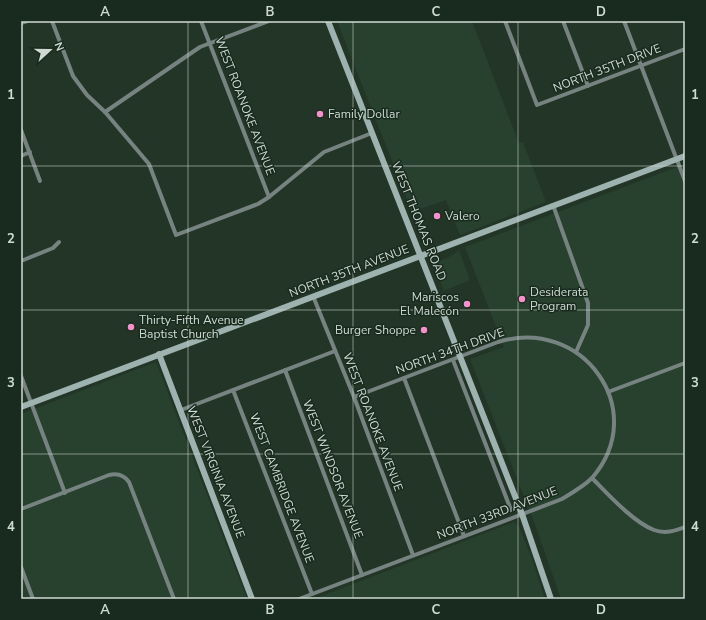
<svg xmlns="http://www.w3.org/2000/svg" width="706" height="620" viewBox="0 0 706 620" font-family="'Nunito Sans',sans-serif">
  <style>
    .built { fill: #28402e }
    .lines { fill: none; stroke-linecap: round; stroke-linejoin: round }
    .street { stroke: #768381; stroke-width: 4 }
    .secondary { stroke: #9eb2af; stroke-width: 6 }
    .grid { fill: none; stroke: #cfdad2; stroke-width: 1; stroke-opacity: 0.55 }
    .poi-dot { fill: #f890cb; stroke: #192b1e; stroke-width: 1.5 }
    .labels { text-anchor: middle; stroke-width: 3; stroke-linejoin: round; paint-order: stroke }
    .street-label { font-size: 12px; fill: #cfdad2; stroke: #192b1e }
    .poi-label { font-size: 12px; fill: #cfdad2; stroke: #192b1e; text-anchor: start }
    .neatline { fill: none; stroke: #cfdad2; stroke-width: 1.5 }
    .grid-label { font-size: 13px; text-anchor: middle; font-weight: bold; fill: #cfdad2 }
  </style>
  <rect width="100%" height="100%" fill="#233527"/>
  <!-- built -->
  <g class="built">
    <path d="M337 21H472L519 143 523 142 546 202 460 235 446 200 412 212Z"/>
    <path d="M685 164V599H561L534 522 470 359 504 347 465 247Z"/>
    <path d="M459 250 470 280 444 291 435 268 436 263 453 255Z"/>
    <path d="M156 362 247 599H21V414Z"/>
    <path d="M514 522 519 527 531 556 545 599H314Z"/>
  </g>
  <g class="lines">
    <!-- street -->
    <g class="street">
      <path d="M52 21 73 76 87 95 105 112 149 164 176 235 258 204 269 197 324 152 372 133"/>
      <path d="M201 21 269 197"/>
      <path d="M505 21 537 105 685 49"/>
      <path d="M563 21 588 86"/>
      <path d="M624 21 685 181"/>
      <path d="M21 23 27 21"/>
      <path d="M105 112 200 47 269 21"/>
      <path d="M21 130 40 181"/>
      <path d="M21 156 30 152"/>
      <path d="M553 205 588 303V325L576 352"/>
      <path d="M21 261 53 248 59 242"/>
      <path d="M313 296 354 397 413 555"/>
      <path d="M453 360 511 510"/>
      <path d="M285 370 362 575"/>
      <path d="M21 376 65 493"/>
      <path d="M404 378 464 536"/>
      <path d="M233 390 312 594"/>
      <path d="M608 392 685 363"/>
      <path d="M181 410 335 351"/>
      <path d="M592 478C608 494 633 522 654 530 665 534 675 531 685 527"/>
      <path d="M21 509 109 475C117 473 124 475 129 482L174 599"/>
      <path d="M21 567 33 599"/>
      <path d="M299 599 562 499C572 493 584 486 592 478 651 410 582 316 498 342L354 397"/>
    </g>
    <!-- secondary -->
    <g class="secondary">
      <path d="M328 21 522 514 551 599"/>
      <path d="M159 354 252 599"/>
      <path d="M21 407 685 156"/>
    </g>
  </g>
  <!-- grid -->
  <path class="grid" d="M188 21V599M353 21V599M518 21V599M21 166H685M21 310H685M21 454H685"/>
  <!-- markers -->
  <g class="poi-dot">
    <circle cx="320" cy="114" r="4"/>
    <circle cx="437" cy="216" r="4"/>
    <circle cx="522" cy="299" r="4"/>
    <circle cx="467" cy="304" r="4"/>
    <circle cx="131" cy="327" r="4"/>
    <circle cx="424" cy="330" r="4"/>
  </g>
  <g class="labels">
    <!-- street labels -->
    <g class="street-label">
      <text transform="translate(607 68) rotate(-21)" y="4">NORTH 35TH DRIVE</text>
      <text transform="translate(245 106) rotate(69)" y="4">WEST ROANOKE AVENUE</text>
      <text transform="translate(419 221) rotate(68)" y="4">WEST THOMAS ROAD</text>
      <text transform="translate(349 271) rotate(-21)" y="4">NORTH 35TH AVENUE</text>
      <text transform="translate(450 351) rotate(-20)" y="4">NORTH 34TH DRIVE</text>
      <text transform="translate(373 422) rotate(69)" y="4">WEST ROANOKE AVENUE</text>
      <text transform="translate(333 469) rotate(69)" y="4">WEST WINDSOR AVENUE</text>
      <text transform="translate(216 472) rotate(69)" y="4">WEST VIRGINIA AVENUE</text>
      <text transform="translate(282 488) rotate(69)" y="4">WEST CAMBRIDGE AVENUE</text>
      <text transform="translate(497 513) rotate(-21)" y="4">NORTH 33RD AVENUE</text>
    </g>
    <!-- poi labels -->
    <g class="poi-label">
      <text x="328" y="118">Family Dollar</text>
      <text x="445" y="220">Valero</text>
      <text x="530" y="296">Desiderata<tspan x="530" dy="14">Program</tspan></text>
      <text x="459" y="301" text-anchor="end">Mariscos<tspan x="459" dy="14">El Malecón</tspan></text>
      <text x="139" y="324">Thirty-Fifth Avenue<tspan x="139" dy="14">Baptist Church</tspan></text>
      <text x="416" y="334" text-anchor="end">Burger Shoppe</text>
    </g>
  </g>
  <!-- border -->
  <rect width="706" height="620" fill="none" stroke="#192b1e" stroke-width="44"/>
  <!-- north arrow -->
  <g transform="translate(50 50) rotate(69)" stroke="#192b1e" stroke-width="3" paint-order="stroke">
  <path d="M0-3L7 15L0 10L-7 15Z" fill="#cfdad2"/>
  <text y="-6" font-size="11" font-weight="bold" text-anchor="middle" fill="#cfdad2">N</text>
  </g>
  <rect x="22" y="22" width="662" height="576" class="neatline"/>
  <g class="grid-label">
    <text x="105" y="16">A</text>
    <text x="270" y="16">B</text>
    <text x="436" y="16">C</text>
    <text x="601" y="16">D</text>
    <text x="11" y="99">1</text>
    <text x="695" y="99">1</text>
    <text x="11" y="243">2</text>
    <text x="695" y="243">2</text>
    <text x="11" y="387">3</text>
    <text x="695" y="387">3</text>
    <text x="11" y="531">4</text>
    <text x="695" y="531">4</text>
    <text x="105" y="614">A</text>
    <text x="270" y="614">B</text>
    <text x="436" y="614">C</text>
    <text x="601" y="614">D</text>
  </g>
</svg>
